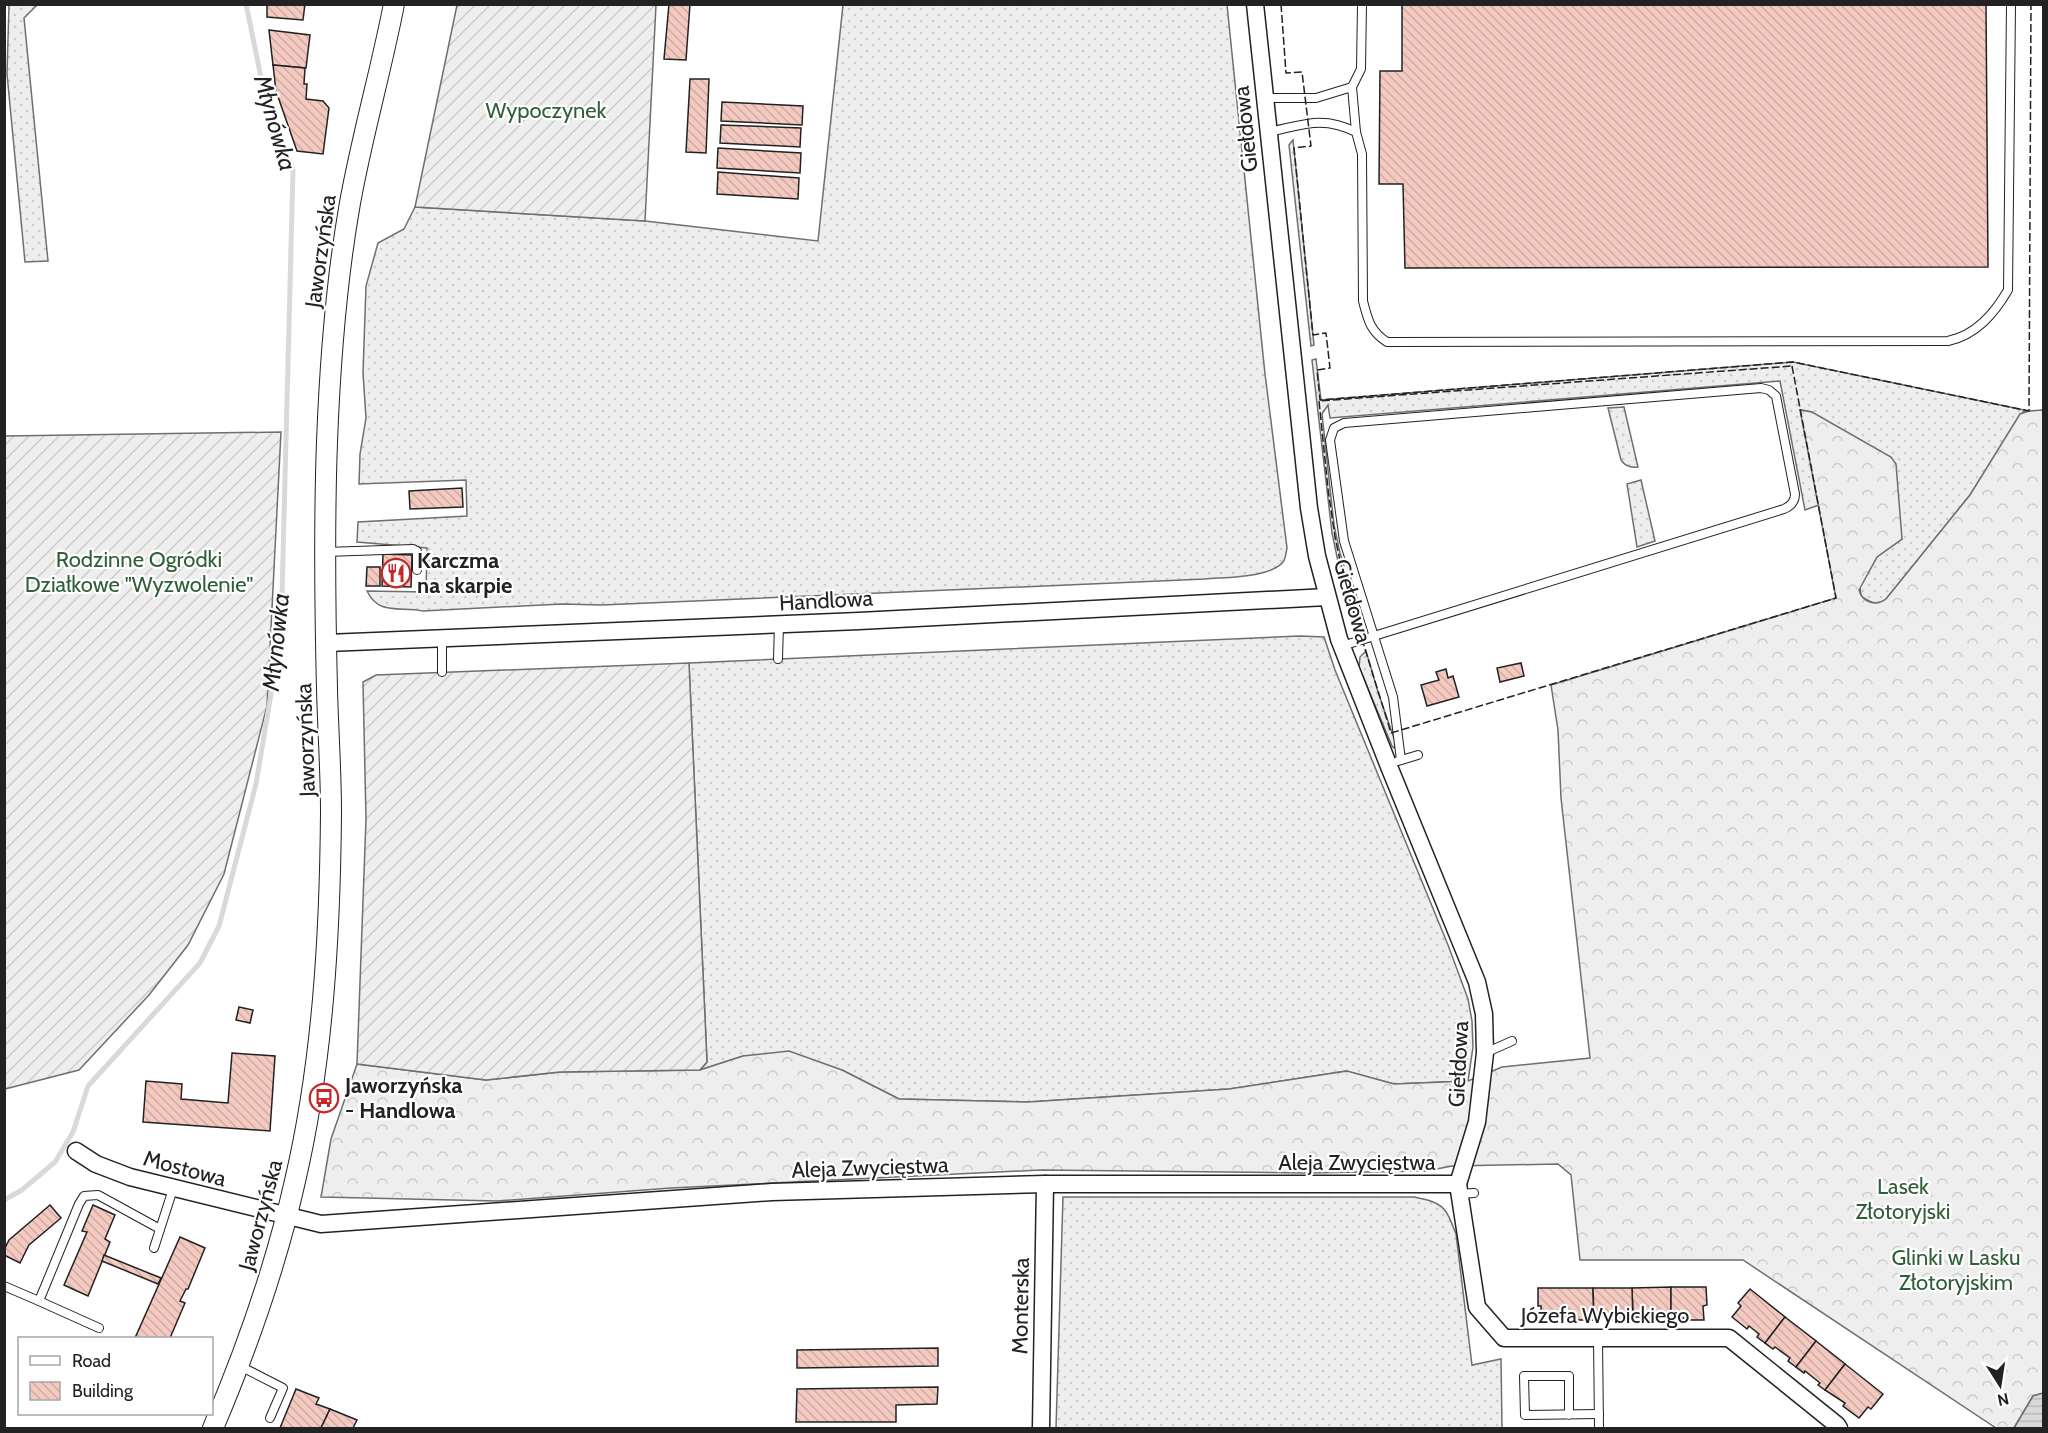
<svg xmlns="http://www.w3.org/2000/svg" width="2048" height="1433" viewBox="0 0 2048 1433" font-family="Cabin,sans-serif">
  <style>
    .grass { fill: url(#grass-dots); stroke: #6f6f6f; stroke-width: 1.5 }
    .forest { fill: url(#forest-crowns); stroke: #6f6f6f; stroke-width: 1.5 }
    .garden { fill: url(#garden-furrows); stroke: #6f6f6f; stroke-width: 1.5 }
    .water { fill: url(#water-rules); stroke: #6f6f6f; stroke-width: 1.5 }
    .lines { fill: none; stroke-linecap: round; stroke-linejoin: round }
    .stream { stroke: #d9d9d9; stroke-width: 5 }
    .building { fill: url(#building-back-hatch); stroke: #222; stroke-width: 1.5 }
    .service-casing { stroke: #222; stroke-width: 10 }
    .minor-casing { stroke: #222; stroke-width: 19 }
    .tertiary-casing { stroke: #222; stroke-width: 22 }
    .service { stroke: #fff; stroke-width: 8 }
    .minor { stroke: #fff; stroke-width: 16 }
    .tertiary { stroke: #fff; stroke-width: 20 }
    .fence { stroke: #222; stroke-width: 1.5; stroke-dasharray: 8 3; stroke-linecap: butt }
    .labels { text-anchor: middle; stroke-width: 4.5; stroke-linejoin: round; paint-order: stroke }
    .park-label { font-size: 22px; fill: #2f5e38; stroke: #fff }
    .street-label { font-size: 22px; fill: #222; stroke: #fff }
    .poi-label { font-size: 22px; font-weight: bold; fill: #222; stroke: #fff; text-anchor: start }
    .water-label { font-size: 24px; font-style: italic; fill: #222; stroke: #fff }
  </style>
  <defs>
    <pattern id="grass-dots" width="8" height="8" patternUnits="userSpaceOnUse" patternTransform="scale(1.5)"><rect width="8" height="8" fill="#eee"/><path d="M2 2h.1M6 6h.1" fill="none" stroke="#ccc" stroke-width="1.8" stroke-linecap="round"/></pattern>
    <pattern id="forest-crowns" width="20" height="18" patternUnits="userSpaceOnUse" patternTransform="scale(1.5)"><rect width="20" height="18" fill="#eee"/><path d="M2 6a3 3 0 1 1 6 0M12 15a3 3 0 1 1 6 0" fill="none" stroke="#ccc"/></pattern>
    <pattern id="garden-furrows" width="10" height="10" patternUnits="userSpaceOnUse" patternTransform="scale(1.5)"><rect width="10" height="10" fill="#eee"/><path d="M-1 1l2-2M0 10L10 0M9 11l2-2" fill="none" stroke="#ccc"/></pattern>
    <pattern id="water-rules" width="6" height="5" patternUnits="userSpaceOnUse" patternTransform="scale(1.5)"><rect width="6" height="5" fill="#d9d9d9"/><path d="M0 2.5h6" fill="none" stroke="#bababa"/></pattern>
    <pattern id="building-back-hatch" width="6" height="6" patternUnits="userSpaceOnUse" patternTransform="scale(1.5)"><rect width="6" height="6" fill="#f3c9c0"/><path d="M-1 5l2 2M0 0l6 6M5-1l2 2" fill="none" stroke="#d0aca5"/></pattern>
  </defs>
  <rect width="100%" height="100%" fill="#fff"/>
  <!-- grass -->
  <g class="grass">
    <path d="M24 4 36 6 24 18 48 261 25 262 7 74 9 5Z"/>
    <path d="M843 5H1227L1265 374 1287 548C1286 552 1286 558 1283 562 1270 578 1225 577 1205 579L602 605 562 604 423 611C400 606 379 616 367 591L426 592 427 548 357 542 358 522 467 516 466 480 359 484 360 454 366 418 363 373 366 286 378 243 404 229 415 207 645 221 818 241Z"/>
    <path d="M1293 140 1314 345 1311 346 1289 145Z"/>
    <path d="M1316 359 1321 400 1793 362 2029 411 2023 412 1970 495 1886 599C1876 606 1870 602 1861 596L1860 587 1877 557 1902 539 1812 412 1801 410 1819 505 1805 510 1780 381 1330 418 1328 405 1322 414 1334 525 1340 553 1357 608 1353 610 1358 629H1355L1341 576 1332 533 1312 360Z"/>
    <path d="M1624 407 1638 467C1631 468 1625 466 1621 460L1608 408Z"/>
    <path d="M1641 480 1655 541 1637 547 1627 484Z"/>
    <path d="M1300 636 1324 637 1335 670 1448 945 1468 999 1472 1021 1473 1047 1468 1081 1394 1084 1346 1071 1229 1089 1028 1102 899 1099 842 1070 743 1056 700 1070 707 1062 689 663Z"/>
    <path d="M1366 651 1378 692 1396 744 1394 748 1392 746 1359 667 1360 657Z"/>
    <path d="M1063 1197H1414C1443 1203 1445 1205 1456 1234L1472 1365 1501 1359 1502 1428H1056Z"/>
  </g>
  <!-- forest -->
  <path class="forest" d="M1800 410 1812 412 1891 457 1896 464 1902 539 1877 557 1859 590C1862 602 1876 607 1886 599L1970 495 2020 414 2029 411 2043 410 2044 1393 2033 1396 2014 1428H1996L1743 1260H1580L1571 1175 1558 1164 1452 1166 1426 1171 1307 1173 1041 1170 671 1188 497 1201 321 1197 331 1139 357 1064 486 1080 560 1072 700 1070 743 1056 789 1051 842 1070 899 1099 1028 1102 1229 1089 1347 1071 1394 1084 1468 1081 1502 1067 1590 1058 1561 798 1558 730 1551 685 1836 598Z"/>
  <!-- garden -->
  <g class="garden">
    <path d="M457 5H656L645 221 415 207Z"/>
    <path d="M281 432 267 706 224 874 188 945 149 995 79 1070 5 1089V436Z"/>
    <path d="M689 663 707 1062 700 1070 560 1072 486 1080 357 1064 366 819 363 682 376 675Z"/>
  </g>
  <!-- water -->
  <path class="water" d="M2043 1393V1428H2014L2033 1396Z"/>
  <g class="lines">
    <!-- stream -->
    <path class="stream" d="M4 1200 22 1190 55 1162 73 1132 88 1086 200 963 219 926 256 784 281 634 293 170 263 87 246 4"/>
  </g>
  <!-- building -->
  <g class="building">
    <path d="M267 4H305L303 20 267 17Z"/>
    <path d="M669 4H690L686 60 664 59Z"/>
    <path d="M1402 4H1986L1988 267 1405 268 1403 184H1379L1380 71H1402Z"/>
    <path d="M269 30 310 35 306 68 273 65Z"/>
    <path d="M273 65 305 68 304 84H307L306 99 323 101 329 108 323 154 297 151 276 91Z"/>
    <path d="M690 79H709L706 153 686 152Z"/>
    <path d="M722 102 803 106 802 125 721 121Z"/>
    <path d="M721 125 801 128 800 147 720 143Z"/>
    <path d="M718 148 801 153 800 173 717 168Z"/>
    <path d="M718 172 799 178 798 199 717 194Z"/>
    <path d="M462 488 463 507 410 509 409 491Z"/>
    <path d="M383 554 412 555 411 587 382 586Z"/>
    <path d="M367 567H380V586H366Z"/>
    <path d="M1521 663 1524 676 1500 682 1497 668Z"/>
    <path d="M1446 669 1448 678 1453 676 1459 697 1427 706 1421 685 1439 680 1436 672Z"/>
    <path d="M239 1007 253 1010 250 1023 236 1020Z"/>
    <path d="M232 1053 275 1056 270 1131 143 1122 146 1081 182 1084 181 1099 228 1103Z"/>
    <path d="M50 1205 61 1218 29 1245 20 1263 4 1255V1250L9 1240Z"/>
    <path d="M93 1205 115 1215 105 1239 110 1242 88 1296 64 1285 87 1232 82 1231Z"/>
    <path d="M180 1237 205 1248 188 1289H186L180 1301 185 1303 170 1338H135Z"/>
    <path d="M104 1255 161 1278 158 1284 102 1261Z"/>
    <path d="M1671 1287V1320L1652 1321V1317H1633L1632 1288Z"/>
    <path d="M1671 1287H1706L1707 1305 1703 1306 1704 1320H1684V1318H1671Z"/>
    <path d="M1538 1288H1593L1594 1320H1574V1317H1561V1321H1541V1306H1538Z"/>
    <path d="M1593 1288H1632L1633 1320H1613V1317H1594Z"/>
    <path d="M1750 1289 1785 1317 1765 1343 1757 1337 1759 1334 1749 1326 1747 1329 1732 1317 1741 1306 1738 1303Z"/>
    <path d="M1785 1317 1816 1341 1796 1367 1788 1361 1790 1358 1775 1347 1773 1349 1765 1343Z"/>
    <path d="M1816 1341 1845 1364 1825 1390 1818 1385 1820 1383 1805 1371 1804 1373 1796 1367Z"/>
    <path d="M938 1348V1366L797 1368V1350Z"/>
    <path d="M1845 1364 1883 1394 1871 1409 1868 1407 1859 1418 1843 1406 1845 1403 1825 1390Z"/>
    <path d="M938 1387 937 1404 896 1405V1422H796L797 1389Z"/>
    <path d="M296 1389 319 1398 316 1404 330 1409 321 1428H280Z"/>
    <path d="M330 1409 357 1420 353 1428H321Z"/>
  </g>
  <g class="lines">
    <!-- service casing -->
    <g class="service-casing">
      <g id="service">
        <path d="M1352 87 1356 132"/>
        <path d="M1265 98H1316L1352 87 1361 69 1362 4"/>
        <path d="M1268 132C1303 125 1322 115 1356 132L1362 154 1363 301C1368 320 1370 331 1387 342L1948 341C1976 335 1994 314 2008 290L2011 4"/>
        <path d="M326 552 413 549 417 551V570"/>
        <path d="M442 638V672"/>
        <path d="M1342 646 1374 636 1784 509C1791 506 1795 501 1795 494L1776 396 1769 390 1761 388 1344 423 1334 428 1330 440 1344 541 1393 697 1401 760"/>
        <path d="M778 659 779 624"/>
        <path d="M1398 761 1418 755"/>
        <path d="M1485 1053 1512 1041"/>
        <path d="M1459 1194 1474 1193"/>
        <path d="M154 1248 173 1189"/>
        <path d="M4 1286 39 1301"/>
        <path d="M99 1328 39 1301 79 1204 84 1196 98 1195 160 1229"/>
        <path d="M1598 1338 1599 1428"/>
        <path d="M240 1366 283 1388 270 1418"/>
        <path d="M1569 1415V1376H1524L1525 1415 1599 1414"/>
      </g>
    </g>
    <!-- minor casing -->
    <g class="minor-casing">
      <g id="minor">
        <path d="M1255 4 1309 508 1317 556 1339 639 1388 764 1477 982 1484 1014 1485 1053 1477 1122 1458 1184 1477 1307 1504 1338H1729L1837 1425 1839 1428"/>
        <path d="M327 643 859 621 1327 597"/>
        <path d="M76 1151 96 1164 130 1177 321 1224 772 1192 1045 1184H1458"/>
        <path d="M1041 1428 1045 1184"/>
      </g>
    </g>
    <!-- tertiary casing -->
    <g class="tertiary-casing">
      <path id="tertiary" d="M213 1428C247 1348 276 1266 295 1181 323 1061 330 935 331 812 331 771 328 730 327 689 325 607 324 524 327 442 330 362 336 282 350 203 362 136 381 71 394 4"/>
    </g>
    <!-- service -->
    <use href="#service" class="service"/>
    <!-- minor -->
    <use href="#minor" class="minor"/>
    <!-- tertiary -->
    <use href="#tertiary" class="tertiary"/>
    <!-- fence -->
    <g class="fence">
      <path d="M1281 4 1286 73 1302 72 1311 146 1294 148 1313 335 1326 333 1330 368 1317 370 1320 400 1793 362 2029 411 2031 4"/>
      <path d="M1792 366 1836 598 1391 733 1345 584 1335 537 1328 489 1319 401Z"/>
    </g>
  </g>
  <!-- icons -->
  <defs>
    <g id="restaurant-ring" transform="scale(1.5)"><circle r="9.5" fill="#fff" stroke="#c62828" stroke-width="1.5"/><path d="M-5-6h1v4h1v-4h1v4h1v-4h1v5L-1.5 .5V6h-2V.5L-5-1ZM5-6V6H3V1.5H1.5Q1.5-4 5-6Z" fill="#c62828"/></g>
    <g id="bus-ring" transform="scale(1.5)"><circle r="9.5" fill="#fff" stroke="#c62828" stroke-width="1.5"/><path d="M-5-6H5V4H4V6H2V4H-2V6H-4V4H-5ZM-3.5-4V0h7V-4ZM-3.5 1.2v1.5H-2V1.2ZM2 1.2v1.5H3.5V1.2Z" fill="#c62828"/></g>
  </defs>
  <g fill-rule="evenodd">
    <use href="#restaurant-ring" x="396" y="573"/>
    <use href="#bus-ring" x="324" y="1098"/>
  </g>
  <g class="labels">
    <!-- park labels -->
    <g class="park-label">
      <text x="546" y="118">Wypoczynek</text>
      <text x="139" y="567">Rodzinne Ogródki<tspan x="139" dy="25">Działkowe "Wyzwolenie"</tspan></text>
      <text x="1903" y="1194">Lasek<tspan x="1903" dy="25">Złotoryjski</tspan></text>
      <text x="1956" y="1265">Glinki w Lasku<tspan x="1956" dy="25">Złotoryjskim</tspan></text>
    </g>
    <!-- street labels -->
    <g class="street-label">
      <text transform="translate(1245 129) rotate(-96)" y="8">Giełdowa</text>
      <text transform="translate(320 251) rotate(-82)" y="8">Jaworzyńska</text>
      <text transform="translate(826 600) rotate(-3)" y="8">Handlowa</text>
      <text transform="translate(1353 601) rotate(74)" y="8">Giełdowa</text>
      <text transform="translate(305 740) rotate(-92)" y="8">Jaworzyńska</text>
      <text transform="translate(1458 1064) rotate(-87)" y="8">Giełdowa</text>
      <text x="1357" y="1170">Aleja Zwycięstwa</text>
      <text transform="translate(870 1167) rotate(-2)" y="8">Aleja Zwycięstwa</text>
      <text transform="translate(185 1168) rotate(15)" y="8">Mostowa</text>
      <text transform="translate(260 1215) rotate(-75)" y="8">Jaworzyńska</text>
      <text transform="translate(1020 1306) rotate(-89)" y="8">Monterska</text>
      <text x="1605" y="1323">Józefa Wybickiego</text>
    </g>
    <!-- poi labels -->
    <g class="poi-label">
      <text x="417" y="568">Karczma<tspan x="417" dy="25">na skarpie</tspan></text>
      <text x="345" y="1093">Jaworzyńska<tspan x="345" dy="25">- Handlowa</tspan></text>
    </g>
    <!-- water labels -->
    <g class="water-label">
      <text transform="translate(275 123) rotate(74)" y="8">Młynówka</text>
      <text transform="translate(276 642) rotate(-84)" y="8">Młynówka</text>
    </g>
  </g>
  <!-- border -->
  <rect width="2048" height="1433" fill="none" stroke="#222222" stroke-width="12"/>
  <!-- legend -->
  <rect x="18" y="1337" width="195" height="78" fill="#ffffff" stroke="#a7a7a7" stroke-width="1.5"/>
  <rect x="30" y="1356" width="30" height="9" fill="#ffffff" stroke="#a7a7a7" stroke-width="1.5"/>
  <text x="72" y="1367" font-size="18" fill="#222222">Road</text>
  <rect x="30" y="1382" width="30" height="18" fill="url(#building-back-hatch)" stroke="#a7a7a7" stroke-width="1.5"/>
  <text x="72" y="1397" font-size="18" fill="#222222">Building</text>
  <!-- north arrow -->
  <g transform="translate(2000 1385) rotate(168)" stroke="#ffffff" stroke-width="4.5" paint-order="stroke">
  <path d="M0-4.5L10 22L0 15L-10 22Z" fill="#222222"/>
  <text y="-9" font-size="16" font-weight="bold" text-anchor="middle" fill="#222222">N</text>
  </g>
</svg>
